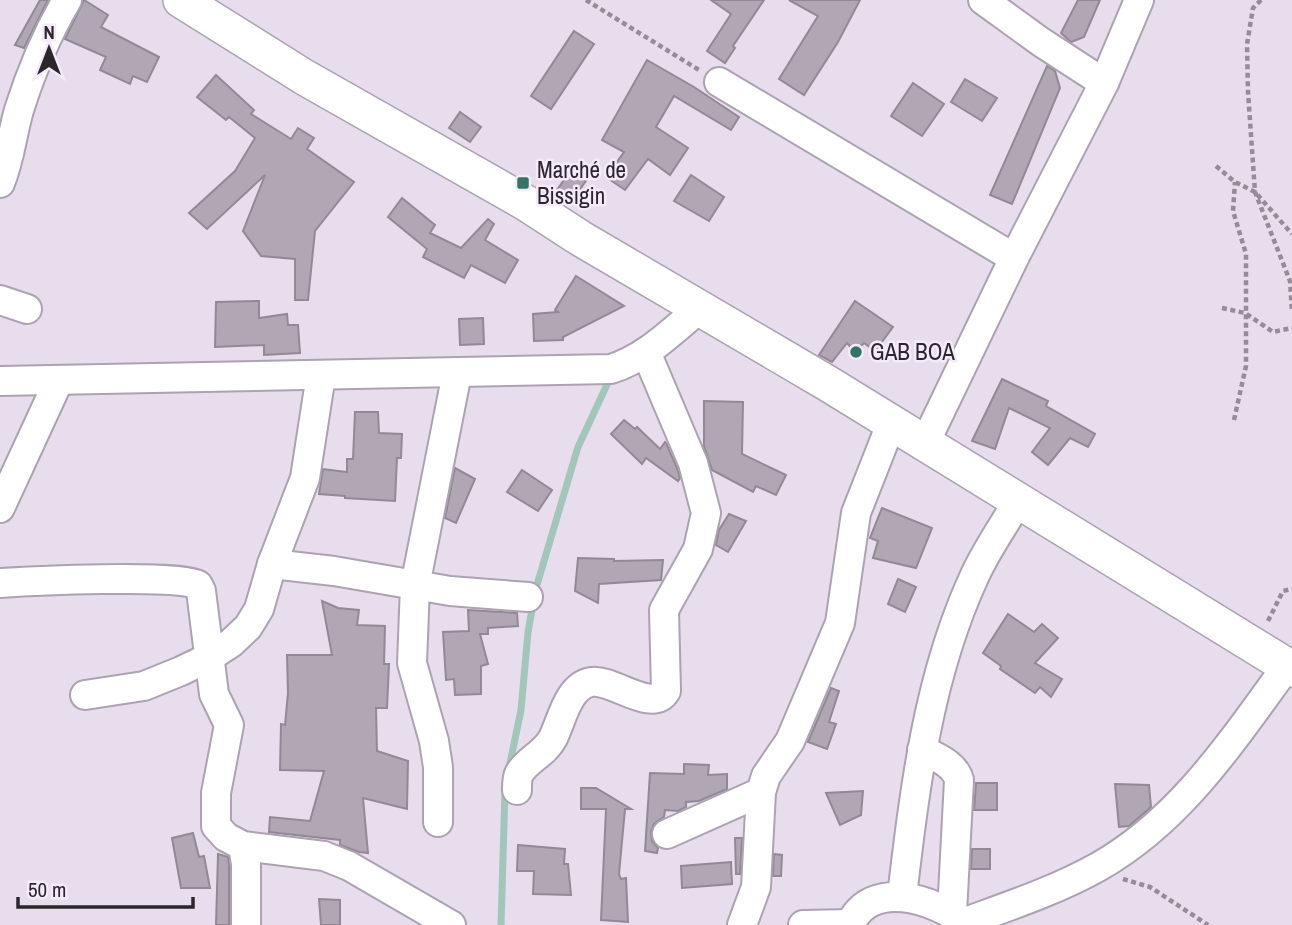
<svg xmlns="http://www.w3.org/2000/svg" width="1292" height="925" viewBox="0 0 1292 925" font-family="'Archivo Narrow',sans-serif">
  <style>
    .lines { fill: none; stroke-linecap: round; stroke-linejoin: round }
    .stream { stroke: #a3c6bb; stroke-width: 7 }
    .building { fill: #b0a6b4; stroke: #928896; stroke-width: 2 }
    .minor-casing { stroke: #aca2b1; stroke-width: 32 }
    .major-casing { stroke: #aca2b1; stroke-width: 38 }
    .path { stroke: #948c97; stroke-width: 4.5; stroke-dasharray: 5 3.5; stroke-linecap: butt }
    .minor { stroke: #fff; stroke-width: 28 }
    .major { stroke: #fff; stroke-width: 35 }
    .poi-dot { fill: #337463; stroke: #f5eafa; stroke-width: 2.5 }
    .labels { text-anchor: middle; stroke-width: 5; stroke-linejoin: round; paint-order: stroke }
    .poi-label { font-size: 23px; fill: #2a262b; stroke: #f5eafa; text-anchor: start }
  </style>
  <rect width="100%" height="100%" fill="#e8ddec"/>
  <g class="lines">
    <!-- stream -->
    <g class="stream">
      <path d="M509 768 521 710 528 632 536 588 578 447 611 376"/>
      <path d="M501 925 505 790"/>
    </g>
  </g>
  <!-- building -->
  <g class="building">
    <path d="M40 0H48L24 48 15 45Z"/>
    <path d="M84 0 108 15 101 27 159 57 147 82 133 76 130 84 100 70 106 57 65 39Z"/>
    <path d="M711 0H764L733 46 735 48 725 63 707 51 731 14Z"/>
    <path d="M789 0H860L838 42 804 95 779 79 818 16Z"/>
    <path d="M1078 0H1100L1084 37 1071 42 1061 33Z"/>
    <path d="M574 31 594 44 551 109 531 96Z"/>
    <path d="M647 60 694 87 739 117 731 130 674 96 656 127 688 148 670 175 648 159 625 190 606 177 624 152 602 140Z"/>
    <path d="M1047 66 1055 71 1060 88 1012 204 990 195Z"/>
    <path d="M216 75 254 110 251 114 291 139 298 128 314 138 307 149 354 182 315 231 308 300H295V259L261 256 243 231 265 175 207 229 189 213 235 171 255 138 229 117 226 120 197 97Z"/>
    <path d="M965 79 997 98 982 121 951 102Z"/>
    <path d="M913 83 944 104 922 136 891 116Z"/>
    <path d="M460 112 481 127 470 142 449 128Z"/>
    <path d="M575 164 590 175 572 201 557 190Z"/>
    <path d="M691 175 724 197 709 221 674 201Z"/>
    <path d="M402 198 435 225 430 233 461 248 488 219 494 224 485 240 518 260 505 283 471 265 464 278 423 257 427 249 388 217Z"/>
    <path d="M576 276 624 306 563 337V340L534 341 533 314 558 312 555 310Z"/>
    <path d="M259 301V318L287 314 288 325H298L300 353 264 355V345L215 347 216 302Z"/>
    <path d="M855 301 893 327 875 351 864 343 855 352 847 343 832 362 819 355Z"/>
    <path d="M483 318 484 344 460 345 459 319Z"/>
    <path d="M1002 379 1048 401 1046 406 1095 434 1088 447 1070 438 1048 465 1032 452 1050 428 1009 408 995 449 972 441Z"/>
    <path d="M704 401 743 402 742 454 786 475 776 495 756 486 753 492 712 470 704 446Z"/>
    <path d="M355 412H378L379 433 402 434 401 458H397L395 501 345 498V496L319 494 323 469 347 472V459H353Z"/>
    <path d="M624 420 635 429 637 427 660 449 665 442 666 443 677 468 680 478 678 481 646 458 642 464 611 434Z"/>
    <path d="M455 468 475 479 456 523 445 518Z"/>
    <path d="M522 470 552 490 538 511 507 492Z"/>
    <path d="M882 508 932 528 916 568 873 558 878 541 870 538Z"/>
    <path d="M729 514 746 521 728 552 716 545 719 530Z"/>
    <path d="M578 558 614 559V561L663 560 661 580 599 584 598 603 575 591Z"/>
    <path d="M898 579 916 587 905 612 888 604Z"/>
    <path d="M322 601 338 608 359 610 357 625 385 626 384 664H389L387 708H376L377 751 408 761 407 809 363 798 368 853 359 852 340 845V840L269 832 270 817 310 821 324 771 280 770 281 724 285 725 288 693 287 655H332Z"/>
    <path d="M468 610 517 613 518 626 488 628V634H480L488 664 481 666V694L455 695 454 679 446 680 443 632 469 631Z"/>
    <path d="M1008 614 1034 632 1042 624 1058 638 1035 663 1062 679 1051 697 1040 687 1035 693 1000 669 1001 666 983 653Z"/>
    <path d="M831 688 839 691 829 722 836 724 827 749 808 742Z"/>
    <path d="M684 764 709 765 708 775 727 774V789L699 801 686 802V807L678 811 665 810 664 817 654 824 651 832 652 841 658 848 657 853 645 851 650 773 684 774Z"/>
    <path d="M976 783H997V810H974Z"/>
    <path d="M1115 784 1149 785 1151 807 1129 826 1119 827Z"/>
    <path d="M581 788H596L631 809H625L619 874 621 879 626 878 628 922 601 920 606 809H581Z"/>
    <path d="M863 791 861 815 840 825 826 793Z"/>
    <path d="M193 833 199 857 204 856 210 888H181L172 838Z"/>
    <path d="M735 838H742L740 874H736Z"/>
    <path d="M518 845 565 849 564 864H568L571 895 533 894 534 871H517Z"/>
    <path d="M972 849H990V869H971Z"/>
    <path d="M218 854 228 857 229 865V925H216Z"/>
    <path d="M774 854 782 855 781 876H773Z"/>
    <path d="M731 862 732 884 682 888 681 866Z"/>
    <path d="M319 899 340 900V925H321Z"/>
  </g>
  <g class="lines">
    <!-- minor casing -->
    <g class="minor-casing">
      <g id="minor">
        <path d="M983 0 1041 42 1104 83"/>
        <path d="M719 82 1014 258"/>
        <path d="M0 183C10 159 12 134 19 110 31 72 47 34 67 0"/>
        <path d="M0 300 27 309"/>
        <path d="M0 381 611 369C646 358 671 332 699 309"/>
        <path d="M925 443 1014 258 1104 83 1139 0"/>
        <path d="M0 508 59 380"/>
        <path d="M272 564 334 571 450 591 528 597"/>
        <path d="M0 583C29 581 181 574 198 585L201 591 214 694 229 725 216 793V826L226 837 243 846 324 856 349 866 451 925"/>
        <path d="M85 695 144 686 181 671 208 658 231 643 248 627 259 609 272 564 305 478 321 375"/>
        <path d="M922 750C936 757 955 764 959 780L952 913"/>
        <path d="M517 790C517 785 517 778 519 774 527 759 544 755 553 738 562 720 568 686 591 682 612 678 652 714 666 691L664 610 698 549 706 513 693 463 646 352"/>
        <path d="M438 822V767L434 741 412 663 415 586 457 373"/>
        <path d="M667 834 761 792"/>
        <path d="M243 846 246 864V925"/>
        <path d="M902 896C915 787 928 676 975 575 987 549 1004 525 1018 501"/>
        <path d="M965 922C1009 906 1057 890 1098 867 1181 820 1232 741 1287 666"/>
        <path d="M742 925 756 887 761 792 766 776 790 741 840 623 856 513 891 424"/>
        <path d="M803 925 850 924"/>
        <path d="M850 925C870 878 934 899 965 923"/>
      </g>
    </g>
    <!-- major casing -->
    <g class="major-casing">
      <path id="major" d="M181 0 304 77 526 203 580 238 827 383 1292 669"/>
    </g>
    <!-- path -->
    <g class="path">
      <path d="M586 0 699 70"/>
      <path d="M1261 0 1253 8 1247 44 1248 92 1255 192 1290 281 1292 312"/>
      <path d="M1216 166 1235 182 1255 192 1292 234"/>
      <path d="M1222 308 1245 313 1273 332 1292 328"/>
      <path d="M1234 420 1246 366V254L1233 211 1235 182"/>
      <path d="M1268 621 1283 591 1292 589"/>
      <path d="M1123 879 1150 887 1208 925"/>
    </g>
    <!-- minor -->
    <use href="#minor" class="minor"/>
    <!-- major -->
    <use href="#major" class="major"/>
  </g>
  <!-- markers -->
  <g class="poi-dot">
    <rect x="516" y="176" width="14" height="14" rx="3.5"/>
    <circle cx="856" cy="352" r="7"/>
  </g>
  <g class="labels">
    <!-- poi labels -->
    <g class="poi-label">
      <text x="537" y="178">Marché de<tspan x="537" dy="26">Bissigin</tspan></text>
      <text x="870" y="360">GAB BOA</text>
    </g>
  </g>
  <!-- north arrow -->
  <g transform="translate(49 49)" stroke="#f5eafa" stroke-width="5" paint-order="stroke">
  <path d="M0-5L12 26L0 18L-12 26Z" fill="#2a262b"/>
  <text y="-10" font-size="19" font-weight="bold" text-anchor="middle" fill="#2a262b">N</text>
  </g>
  <!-- scale -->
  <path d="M18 897v10h175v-10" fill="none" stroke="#2a262b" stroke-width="3.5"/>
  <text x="28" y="897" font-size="21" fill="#2a262b" stroke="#f5eafa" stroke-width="5" paint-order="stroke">50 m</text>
</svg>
